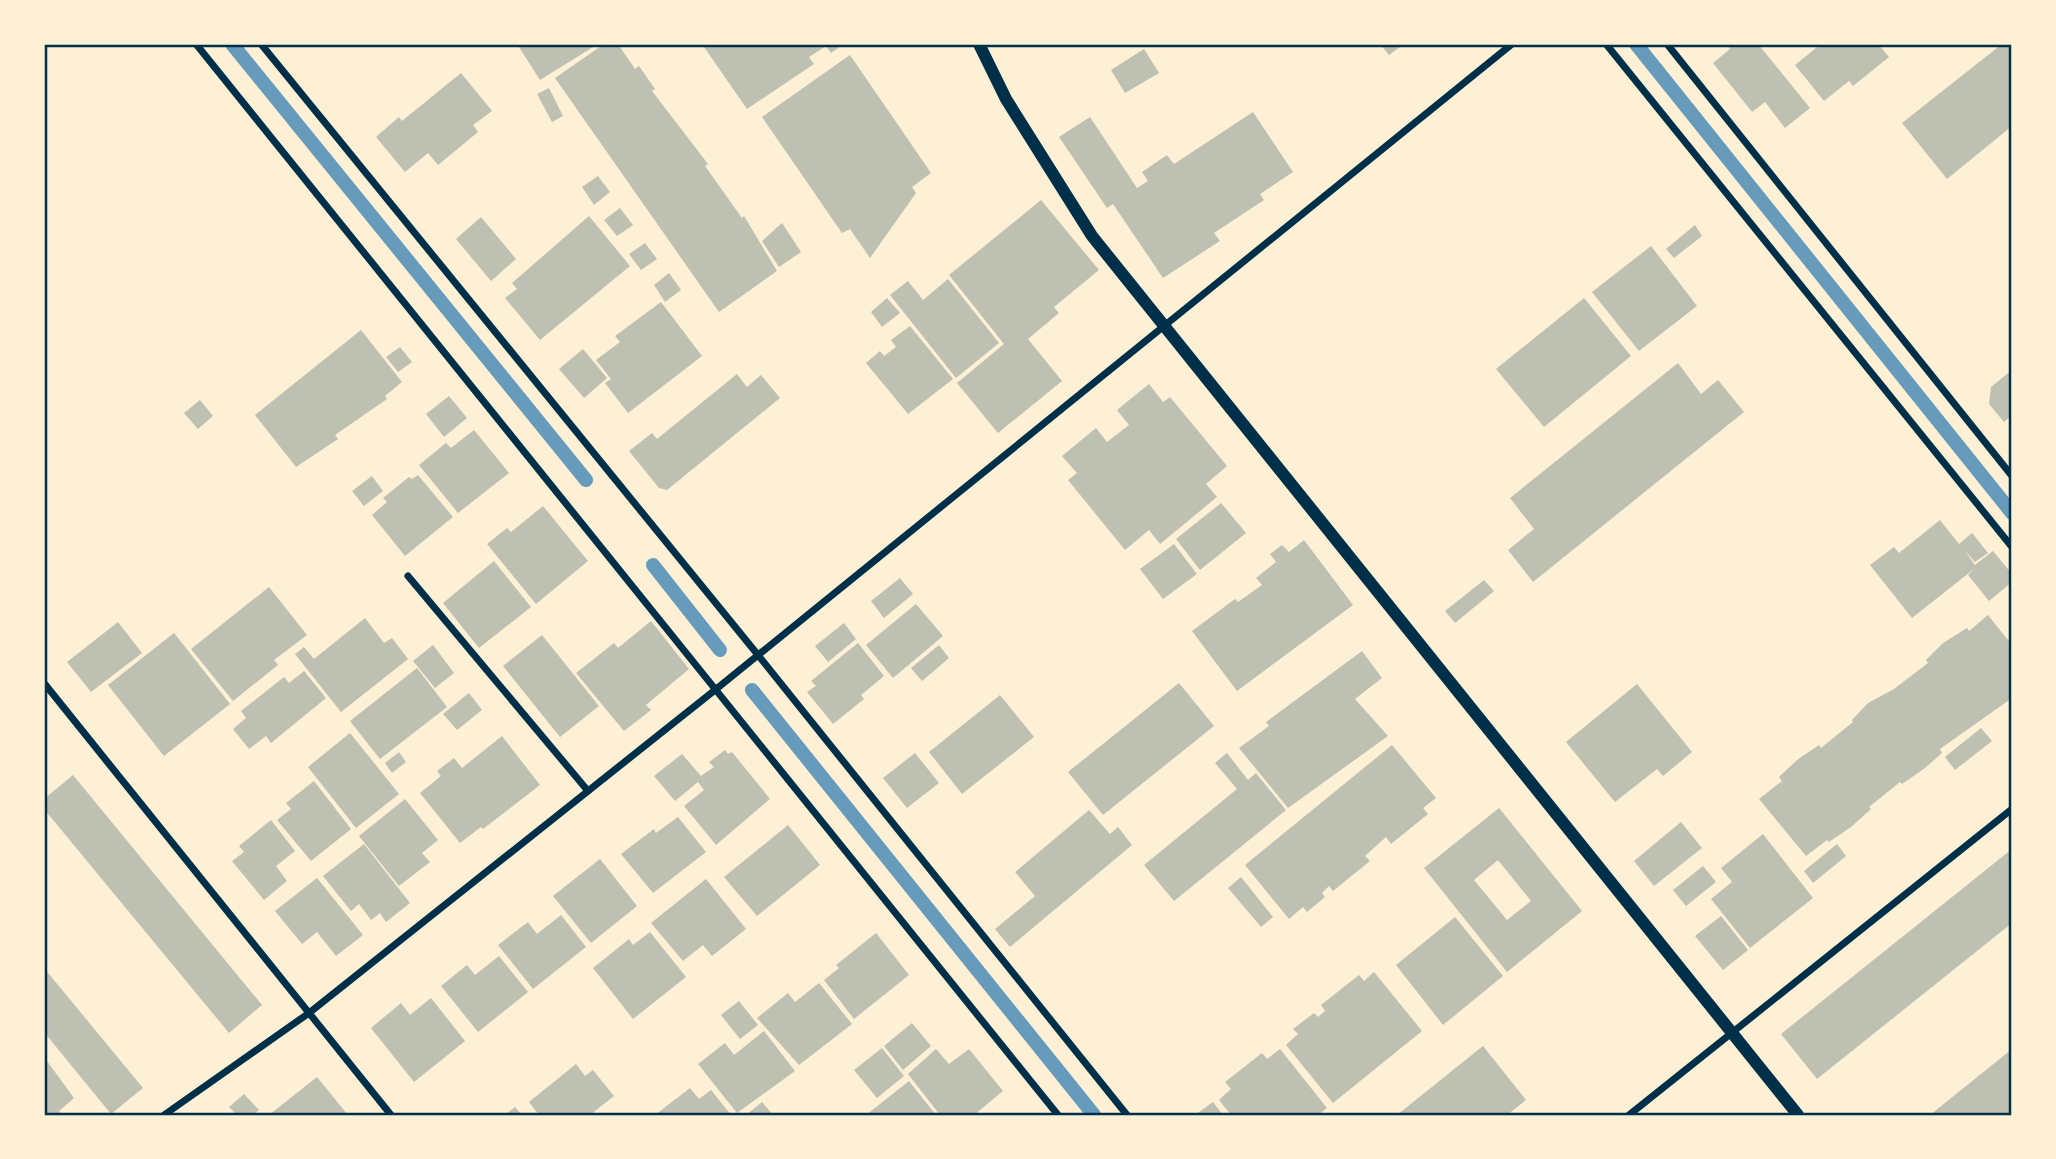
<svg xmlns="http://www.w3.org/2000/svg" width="2056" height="1159" viewBox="0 0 2056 1159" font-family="Figtree,sans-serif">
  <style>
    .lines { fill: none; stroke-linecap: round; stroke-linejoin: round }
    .stream { stroke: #669bbc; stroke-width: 14 }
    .building { fill: #bec0b2; fill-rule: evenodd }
    .minor { stroke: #003049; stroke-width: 7 }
    .tertiary { stroke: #003049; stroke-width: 12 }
    .neatline { fill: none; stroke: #003049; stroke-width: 2.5 }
  </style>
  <rect width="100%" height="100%" fill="#fdf0d5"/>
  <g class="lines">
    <!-- stream -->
    <g class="stream">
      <path d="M232 44 586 480"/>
      <path d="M1636 44 2012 513"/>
      <path d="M653 565 720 650"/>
      <path d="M752 690 1094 1115"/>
    </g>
  </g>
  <!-- building -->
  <g class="building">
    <path d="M517 44H598L540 80Z"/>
    <path d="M604 44H618L635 69 639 66 655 89 652 91 708 164 705 166 742 218 744 216 777 271 719 312 555 78Z"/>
    <path d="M702 44H844L831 53 826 46 809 57 814 64 747 109Z"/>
    <path d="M1380 44H1404L1389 55Z"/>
    <path d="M1726 44H1758L1810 108 1785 128 1765 102 1752 112 1713 63 1730 49Z"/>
    <path d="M1821 44H1878L1889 57 1853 86 1849 81 1824 101 1795 65Z"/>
    <path d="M2002 44H2012V126L1947 179 1902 123Z"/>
    <path d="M1144 49 1159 73 1125 93 1111 70Z"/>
    <path d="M850 55 931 173 912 187 916 193 870 258 850 229 842 233 762 117Z"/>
    <path d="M461 73 492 111 473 125 478 132 438 165 428 153 405 172 376 137 399 117 402 121Z"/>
    <path d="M549 88 563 116 552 122 537 94Z"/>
    <path d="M1253 112 1293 172 1260 194 1264 200 1214 233 1220 241 1163 278 1113 204 1107 208 1059 137 1090 117 1137 188 1148 181 1142 172 1167 155 1174 164Z"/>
    <path d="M598 176 610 192 594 205 582 187Z"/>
    <path d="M1041 200 1099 270 1054 307 1059 313 1028 339 1062 381 998 433 957 383 1004 344 949 275Z"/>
    <path d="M620 208 633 225 617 236 604 220Z"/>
    <path d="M589 216 630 266 540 340 505 298 517 289 512 283Z"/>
    <path d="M481 217 516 259 491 281 456 239Z"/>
    <path d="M782 223 801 252 779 267 762 241Z"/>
    <path d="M1695 225 1702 236 1674 258 1666 249Z"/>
    <path d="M645 243 657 259 641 270 629 254Z"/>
    <path d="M1651 246 1697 306 1639 351 1592 292Z"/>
    <path d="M669 273 681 290 665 302 654 285Z"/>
    <path d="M948 279 999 343 956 378 890 295 908 281 923 300Z"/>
    <path d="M887 298 900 313 882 327 871 312Z"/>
    <path d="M1584 298 1631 356 1544 427 1496 369Z"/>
    <path d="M661 302 702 356 628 413 605 383 611 379 596 360 620 342 615 336Z"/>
    <path d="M910 326 953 379 908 414 866 363 880 351 884 356 896 347 891 340Z"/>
    <path d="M361 330 402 382 385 396 387 399 335 435 338 439 296 467 255 415Z"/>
    <path d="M400 347 412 362 398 372 386 357Z"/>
    <path d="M583 349 607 378 584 398 559 369Z"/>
    <path d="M1678 363 1701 394 1718 380 1744 412 1533 582 1508 550 1534 529 1510 498Z"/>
    <path d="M2012 370V415L2004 422 1989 404 1991 387Z"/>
    <path d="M737 374 747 387 761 375 780 398 667 490 659 488 629 451 652 433 657 439Z"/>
    <path d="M1149 384 1163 402 1170 397 1227 466 1206 484 1217 497 1160 544 1149 530 1125 550 1068 480 1077 473 1062 456 1096 428 1107 442 1129 425 1117 410Z"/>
    <path d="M449 396 467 418 444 437 426 414Z"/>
    <path d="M200 400 213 416 198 429 184 413Z"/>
    <path d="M474 430 509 473 458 513 419 465 446 443 451 448Z"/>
    <path d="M418 475 453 517 405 556 372 515 387 502 383 498 409 477 412 479Z"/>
    <path d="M372 476 383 491 364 506 352 491Z"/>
    <path d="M1221 503 1246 533 1200 570 1176 539Z"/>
    <path d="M543 506 588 561 536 604 487 544 507 528 511 532Z"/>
    <path d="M1940 520 1959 544 1972 533 1988 553 1975 562 1965 551 1975 565 1993 551 2012 574V582L1989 601 1968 575 1974 569 1912 618 1870 565 1894 547 1899 553Z"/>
    <path d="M1304 540 1353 605 1237 691 1192 631 1235 599 1238 602 1262 585 1256 578 1276 562 1270 554 1282 545 1289 552Z"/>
    <path d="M1174 544 1197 574 1163 599 1140 569Z"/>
    <path d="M494 561 531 607 479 648 443 603Z"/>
    <path d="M900 578 913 594 884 618 871 601Z"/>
    <path d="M1484 580 1494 591 1455 623 1445 611Z"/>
    <path d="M269 587 307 635 274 660 278 665 233 701 191 649Z"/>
    <path d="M916 604 943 636 893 678 866 645Z"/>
    <path d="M1988 615 2012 645V698L1940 749 1942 753 1925 768 1902 784 1900 782 1869 807 1871 809 1851 827 1829 842 1827 840 1806 856 1759 799 1782 781 1779 777 1797 760 1819 745 1821 748 1853 722 1852 720 1868 703 1894 689 1928 663 1926 660 1943 643 1967 628 1969 631Z"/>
    <path d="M365 618 384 643 392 638 408 659 341 712 295 654 304 647 314 659Z"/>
    <path d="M651 621 689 669 646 705 651 710 624 731 576 673 614 643 618 648Z"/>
    <path d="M118 622 142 653 91 692 67 662Z"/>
    <path d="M844 623 856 639 828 662 815 646Z"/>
    <path d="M174 633 230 704 164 756 108 685Z"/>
    <path d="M542 635 599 706 560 737 503 666Z"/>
    <path d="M858 643 884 676 861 695 864 699 833 724 807 692 816 686 811 681Z"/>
    <path d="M433 645 454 673 435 688 413 661Z"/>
    <path d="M939 645 949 658 922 681 911 668Z"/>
    <path d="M1362 651 1382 678 1355 699 1388 736 1288 808 1239 748 1269 726 1266 722Z"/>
    <path d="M417 668 447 707 380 759 350 721Z"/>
    <path d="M304 671 326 698 271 743 266 736 249 749 233 729 246 718 241 711 284 677 289 683Z"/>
    <path d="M1179 683 1214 726 1103 815 1068 772Z"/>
    <path d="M1637 684 1692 752 1663 776 1657 769 1615 802 1566 742Z"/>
    <path d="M469 693 482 710 457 730 443 714Z"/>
    <path d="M1000 695 1034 737 962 794 929 752Z"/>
    <path d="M1981 728 1992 741 1955 770 1945 757Z"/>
    <path d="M350 733 399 794 356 828 308 767Z"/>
    <path d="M502 736 540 785 483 829 481 827 460 843 420 793 441 776 437 771 454 758 462 768Z"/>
    <path d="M1392 745 1436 798 1423 808 1428 814 1391 844 1386 837 1365 856 1370 861 1333 891 1329 886 1322 893 1325 897 1307 912 1303 907 1289 919 1245 865Z"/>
    <path d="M725 750 728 754 732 752 770 799 716 845 684 806 704 790 698 782 675 801 654 776 682 754 701 776 714 767 709 762Z"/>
    <path d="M399 752 406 762 392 773 385 763Z"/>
    <path d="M915 753 939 783 907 808 883 778Z"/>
    <path d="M1227 753 1248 780 1256 773 1286 810 1174 901 1144 865 1237 789 1215 763Z"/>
    <path d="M73 775 262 1005 229 1033 44 809V799Z"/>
    <path d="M314 781 351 829 311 861 277 820 291 809 286 803Z"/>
    <path d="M405 799 438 840 422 853 430 862 399 886 359 836Z"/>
    <path d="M1499 808 1582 911 1507 972 1424 868ZM1498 860 1531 901 1507 920 1474 880Z"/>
    <path d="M1089 810 1110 834 1118 827 1132 845 1010 947 995 929 1035 896 1015 872Z"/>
    <path d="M678 817 706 852 653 893 621 854 654 829 656 833Z"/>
    <path d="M271 820 295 851 276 866 287 881 264 900 232 861 244 852 239 846Z"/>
    <path d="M1681 822 1702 848 1654 886 1634 861Z"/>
    <path d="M788 825 820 865 757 916 724 877Z"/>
    <path d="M1763 834 1813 898 1750 948 1711 899 1732 882 1721 868Z"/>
    <path d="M364 844 410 903 386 922 380 913 371 920 359 904 351 911 323 876Z"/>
    <path d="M1837 844 1846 856 1813 883 1804 871Z"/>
    <path d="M2012 849V923L1817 1079 1781 1034Z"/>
    <path d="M600 859 637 906 591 943 553 896Z"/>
    <path d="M1703 866 1716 882 1686 906 1673 890Z"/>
    <path d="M1241 877 1273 917 1261 927 1228 888Z"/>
    <path d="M317 878 363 935 336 956 317 932 302 944 275 911Z"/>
    <path d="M706 879 746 929 712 956 703 945 683 961 651 923Z"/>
    <path d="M561 915 586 947 533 989 498 945 528 922 537 934Z"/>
    <path d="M1721 916 1748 950 1723 970 1695 936Z"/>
    <path d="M1455 917 1503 976 1443 1025 1396 965Z"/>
    <path d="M650 932 686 977 633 1019 593 968 629 939 633 945Z"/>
    <path d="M876 933 909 975 854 1019 824 980 839 968 836 965Z"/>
    <path d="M499 956 528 992 478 1032 441 986 467 965 475 975Z"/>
    <path d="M44 968 143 1088 111 1114 44 1032Z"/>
    <path d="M1374 972 1422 1031 1333 1103 1286 1045 1298 1034 1293 1029 1314 1013 1318 1017 1325 1011 1321 1005 1359 975 1364 981Z"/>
    <path d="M819 983 852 1024 799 1065 757 1018 788 993 795 1002Z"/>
    <path d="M431 998 465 1041 414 1082 371 1028 401 1003 410 1015Z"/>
    <path d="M739 1001 758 1025 740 1039 721 1015Z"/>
    <path d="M912 1023 931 1046 903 1070 884 1046Z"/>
    <path d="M764 1031 795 1071 737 1113 698 1064 725 1043 734 1055Z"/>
    <path d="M1483 1046 1526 1100 1507 1115H1397Z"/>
    <path d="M882 1048 904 1076 877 1098 854 1070Z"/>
    <path d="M936 1049 949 1064 969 1049 1003 1091 974 1115H940L908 1074Z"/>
    <path d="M1280 1049 1327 1108 1318 1115H1231L1219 1100 1231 1089 1225 1082 1262 1053 1267 1059Z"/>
    <path d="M2012 1049V1115H1930Z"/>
    <path d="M44 1057 74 1098 59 1111 63 1115H44Z"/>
    <path d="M576 1064 585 1076 593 1070 614 1096 590 1115H539L529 1102Z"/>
    <path d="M317 1077 347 1114 269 1115Z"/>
    <path d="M909 1081 936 1115H866Z"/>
    <path d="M690 1088 699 1099 711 1090 731 1115H655Z"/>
    <path d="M244 1094 259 1110 253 1115H237L229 1107Z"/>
    <path d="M762 1102 773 1115H746Z"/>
    <path d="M1213 1102 1223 1115H1195Z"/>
    <path d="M515 1107 522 1115H505Z"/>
  </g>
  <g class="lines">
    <!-- minor -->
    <g class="minor">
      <path d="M196 44 1058 1115"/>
      <path d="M261 44 758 655 1127 1115"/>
      <path d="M1606 44 2012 547"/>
      <path d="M1667 44 2012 476"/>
      <path d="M408 576 588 791"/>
      <path d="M44 683 391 1115"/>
      <path d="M164 1115 309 1013 715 690 1512 44"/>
      <path d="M1629 1115 2012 809"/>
    </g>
    <!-- tertiary -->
    <path class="tertiary" d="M979 44 1006 99 1092 236 1798 1115"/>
  </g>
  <!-- border -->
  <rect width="2056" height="1159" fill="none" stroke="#fdf0d5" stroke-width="91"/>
  <rect x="46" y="46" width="1964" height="1068" class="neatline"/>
</svg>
